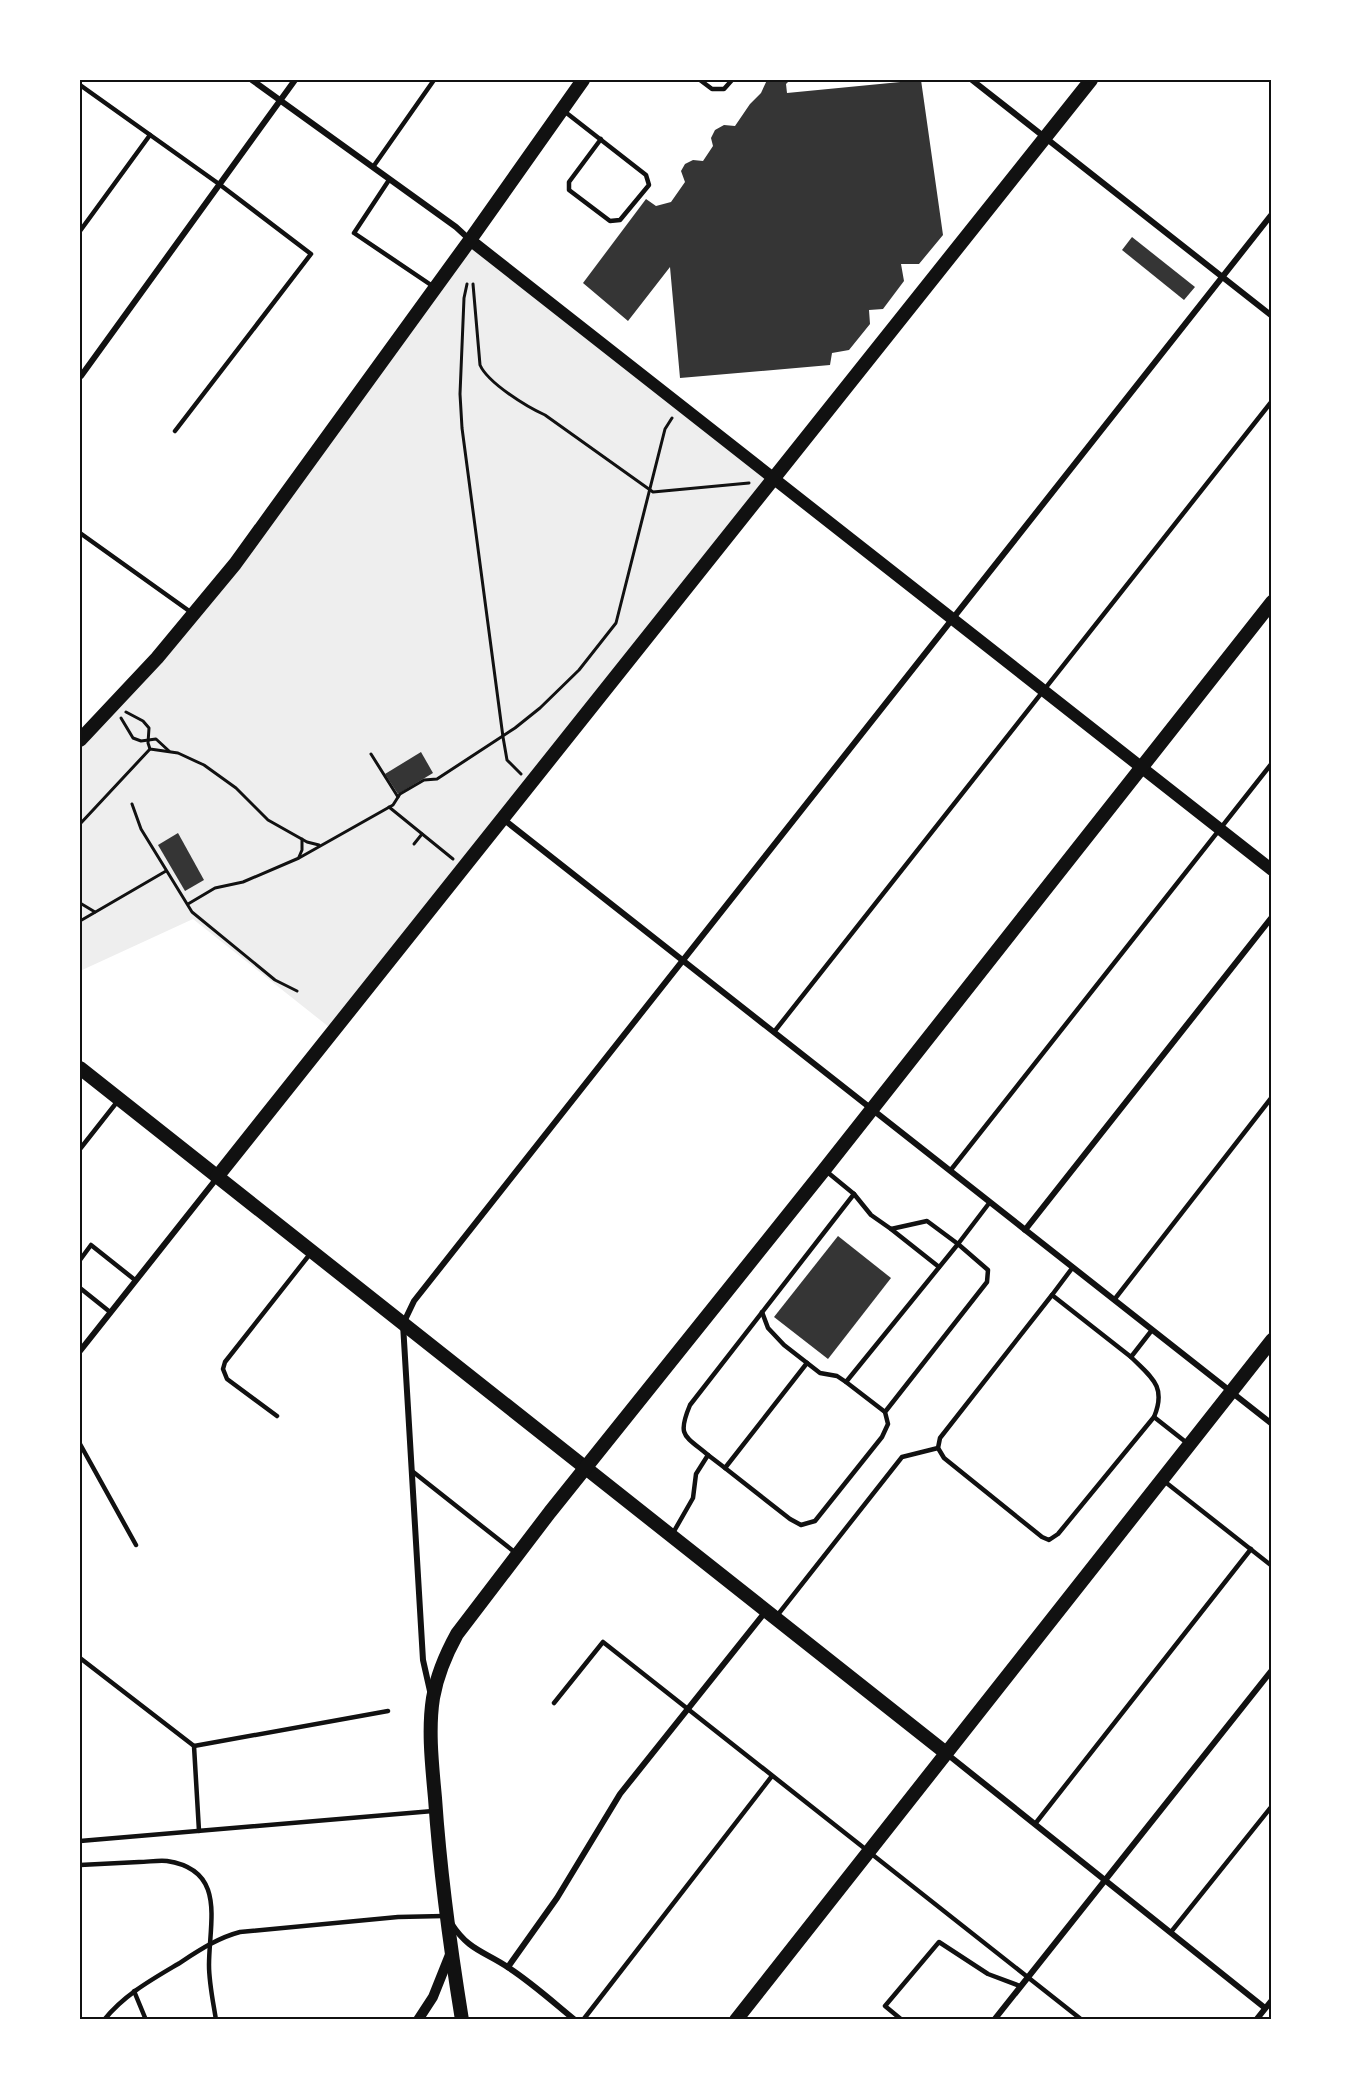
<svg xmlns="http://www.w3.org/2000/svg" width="1351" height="2099" viewBox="0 0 1351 2099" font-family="'Archivo Narrow',sans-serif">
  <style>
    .green { fill: #eee }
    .building { fill: #353535 }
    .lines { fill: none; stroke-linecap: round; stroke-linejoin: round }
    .path { stroke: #111; stroke-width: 3 }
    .service { stroke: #111; stroke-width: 4.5 }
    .minor { stroke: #111; stroke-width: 6 }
    .tertiary { stroke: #111; stroke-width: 10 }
    .secondary { stroke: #111; stroke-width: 12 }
    .primary { stroke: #111; stroke-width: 14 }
    .neatline { fill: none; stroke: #111; stroke-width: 2 }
  </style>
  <rect width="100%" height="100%" fill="#fff"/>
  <!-- green -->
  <path class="green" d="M470 240 774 478 334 1031 193 919 80 971V740L157 658Z"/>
  <!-- building -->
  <g class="building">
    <path d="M767 80H790L786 84 787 93 921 80 943 235 919 264H901L904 281 883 309 869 310 870 324 849 350 832 353 830 365 680 378 670 267 628 321 583 283 646 199 656 206 671 202 685 182 681 171 685 164 693 160 703 161 713 146 711 138 715 130 724 125 735 126 750 104 761 93Z"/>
    <path d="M1132 237 1195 287 1184 300 1122 250Z"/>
    <path d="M421 752 433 773 398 794 385 774Z"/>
    <path d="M178 833 204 880 185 891 158 845Z"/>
    <path d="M838 1236 891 1278 828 1359 774 1317Z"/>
  </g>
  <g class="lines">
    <!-- path -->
    <g class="path">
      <path d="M467 284 464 298 460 394 462 428 503 737 507 760 521 774"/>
      <path d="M473 284 480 365C488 383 527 407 545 415L653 492 749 483"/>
      <path d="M126 712 143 721 149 728 148 743 150 749 178 753 204 765 236 788 268 820 307 842 319 845"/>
      <path d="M121 718 133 738 141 741 156 739 169 751"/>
      <path d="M371 754 398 797"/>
      <path d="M132 804 141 829 192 912 275 980 297 991"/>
      <path d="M389 807 453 859"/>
      <path d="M80 824 150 749"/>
      <path d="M414 844 422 834"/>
      <path d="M299 857 302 850V839"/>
      <path d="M80 903 95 912"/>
      <path d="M188 904 215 888 243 882 299 858 393 805 400 794 424 780 437 779 515 728 540 708 579 670 616 623 665 429 672 418"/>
      <path d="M80 921 166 871"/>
    </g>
    <!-- service -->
    <g class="service">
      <path d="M700 80 712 89H724L732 80"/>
      <path d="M80 85 219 184 311 254 175 431"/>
      <path d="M564 111 646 175 649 185 620 220 610 221 569 190V182L601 139"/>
      <path d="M373 167 434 80"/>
      <path d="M389 180 354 233 434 287"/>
      <path d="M80 231 150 135"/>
      <path d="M80 533 192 613"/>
      <path d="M774 1032 1272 401"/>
      <path d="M80 1149 117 1102"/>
      <path d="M950 1171 1272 763"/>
      <path d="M891 1229 939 1267"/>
      <path d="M80 1260 91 1245 135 1280"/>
      <path d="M1073 1267 1052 1295 1131 1357 1152 1330"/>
      <path d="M80 1288 110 1312"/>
      <path d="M1052 1295 940 1438 938 1448 944 1458 1042 1537 1049 1540 1058 1534 1154 1417C1167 1386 1151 1377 1131 1357"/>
      <path d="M1114 1300 1272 1097"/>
      <path d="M762 1312 768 1328 784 1345 820 1373 837 1376 846 1382 958 1244 927 1221 891 1229 871 1215 854 1194"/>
      <path d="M846 1382 885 1412"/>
      <path d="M277 1416 227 1379 223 1369 225 1362 310 1254"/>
      <path d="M1154 1417 1187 1443"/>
      <path d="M80 1444 136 1545"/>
      <path d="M708 1455C684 1435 677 1436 690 1405L854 1194 826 1171"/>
      <path d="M725 1468 790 1519 801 1525 815 1521 882 1437 888 1424 885 1412 987 1282 988 1270 958 1244 990 1202"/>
      <path d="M412 1471 517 1554"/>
      <path d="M1164 1481 1272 1566"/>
      <path d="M673 1533 693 1498 696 1474 708 1455 725 1468 807 1363"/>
      <path d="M776 1617 902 1457 938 1448"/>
      <path d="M80 1658 194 1746 199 1831"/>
      <path d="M554 1703 603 1642 1082 2020"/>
      <path d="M194 1746 388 1711"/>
      <path d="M1035 1824 1251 1549"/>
      <path d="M80 1841 433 1811"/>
      <path d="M80 1865C99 1864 119 1863 139 1862 148 1862 158 1860 167 1861 227 1870 209 1922 209 1965 209 1983 213 2001 216 2020"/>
      <path d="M1171 1932 1272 1806"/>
      <path d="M134 1991 146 2020"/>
      <path d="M104 2020C124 1995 151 1980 178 1964 198 1951 217 1938 240 1932L398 1917 444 1916"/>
      <path d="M583 2020 772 1776"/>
      <path d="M902 2020 885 2006 939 1942 988 1974 1020 1986"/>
    </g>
    <!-- minor -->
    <g class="minor">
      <path d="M252 80 456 227 469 239"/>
      <path d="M972 80 1272 316"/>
      <path d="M81 376 295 80"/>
      <path d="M503 819 1272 1424"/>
      <path d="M1025 1230 1272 917"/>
      <path d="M80 1351 217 1178"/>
      <path d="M430 1691 423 1660 403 1324 414 1301 1272 214"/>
      <path d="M947 1754 1265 2008"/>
      <path d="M451 1923C469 1951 484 1951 509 1968 532 1983 553 2002 575 2020"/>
      <path d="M508 1967 557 1898 620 1794 766 1611"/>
      <path d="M994 2020 1272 1670"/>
      <path d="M1256 2020 1272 2000"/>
    </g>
    <!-- tertiary -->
    <path class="tertiary" d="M418 2020 433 1997 451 1952"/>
    <!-- secondary -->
    <path class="secondary" d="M470 240 1272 870"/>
    <!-- primary -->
    <g class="primary">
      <path d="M80 740 157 658 235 564 470 240 583 80"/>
      <path d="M80 1068 946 1753"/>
      <path d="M217 1177 1091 80"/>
      <path d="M462 2020C450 1946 440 1872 435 1798 432 1765 428 1730 433 1698 437 1675 446 1654 457 1634L550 1512 824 1170 1272 602"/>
      <path d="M736 2020 1272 1340"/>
    </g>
  </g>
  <!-- border -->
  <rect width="1351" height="2099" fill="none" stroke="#ffffff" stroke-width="162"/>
  <rect x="81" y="81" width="1189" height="1937" class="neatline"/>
</svg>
